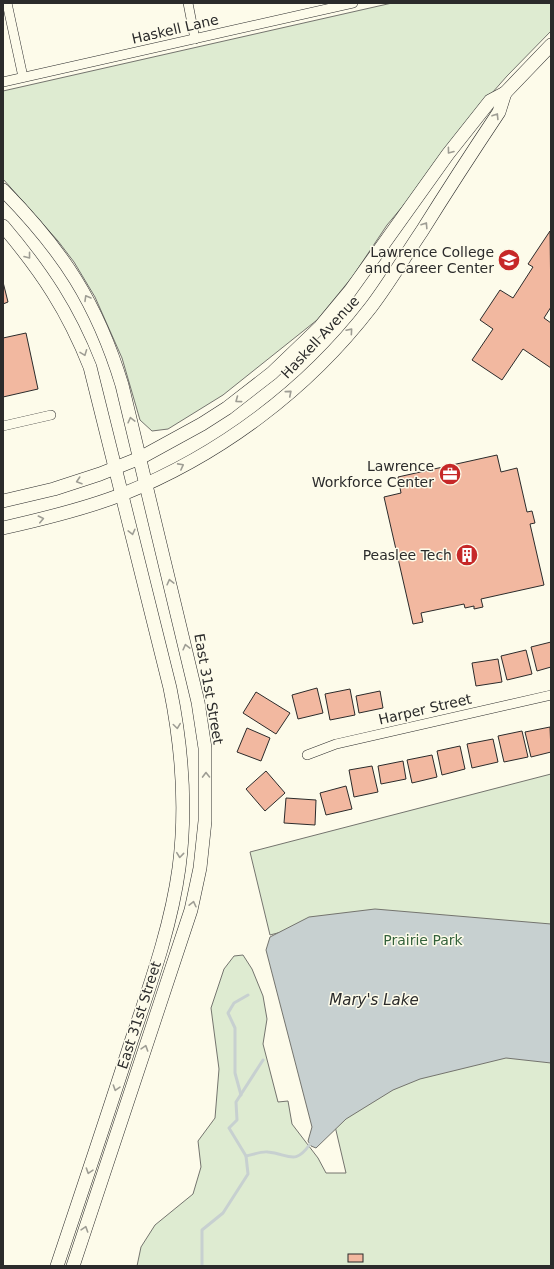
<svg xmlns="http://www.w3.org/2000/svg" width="554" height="1269" viewBox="0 0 554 1269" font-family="'DejaVu Sans',sans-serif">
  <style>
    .green { fill: #deebd1; stroke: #74746e }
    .water { fill: #c7d0d0; stroke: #74746e }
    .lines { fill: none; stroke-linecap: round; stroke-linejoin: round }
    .stream { stroke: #c7d0d0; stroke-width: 3 }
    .building { fill: #f2b8a0; stroke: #2b2b2b }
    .minor-casing { stroke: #2b2b2b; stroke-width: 10 }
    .secondary-casing { stroke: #2b2b2b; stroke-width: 14 }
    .minor { stroke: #fdfbea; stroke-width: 9 }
    .secondary { stroke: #fdfbea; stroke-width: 13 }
    .oneway { stroke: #9e9d94 }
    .labels { text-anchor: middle; stroke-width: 3; stroke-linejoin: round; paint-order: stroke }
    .street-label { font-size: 14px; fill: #2b2b2b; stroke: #fdfbea }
    .poi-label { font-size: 14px; fill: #2b2b2b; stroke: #fdfbea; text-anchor: end }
    .park-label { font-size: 14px; fill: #34623c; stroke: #fdfbea }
    .water-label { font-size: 15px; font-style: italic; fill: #2b2b2b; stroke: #fdfbea }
  </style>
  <rect width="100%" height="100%" fill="#fdfbea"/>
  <!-- green -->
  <g class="green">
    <path d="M392 3H551V31L507 76 477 110 423 182 387 225 353 276 317 320 223 395 168 429 152 431 140 420 122 358 95 297 74 262 58 241 3 179V91Z"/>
    <path d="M551 774V1266H137L141 1247 155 1225 193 1194 201 1167 198 1141 215 1118 219 1069 211 1008 224 969 234 956 243 955 252 969 263 996 267 1019 263 1044 278 1102 288 1101 292 1124 318 1158 326 1173H346L289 930 270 935 250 852Z"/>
  </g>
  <!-- water -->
  <path class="water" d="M375 909 551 924V1063L506 1058 420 1079 393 1090 346 1119 316 1148 311 1146 308 1141 312 1127 266 950 270 937 309 917Z"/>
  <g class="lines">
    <!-- stream -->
    <g class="stream">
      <path d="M241 1095 235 1073V1028L228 1013 234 1003 248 995"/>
      <path d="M246 1156C252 1155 261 1151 268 1152 289 1154 295 1166 310 1144"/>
      <path d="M202 1266V1230L223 1213 248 1174 246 1156 229 1128 237 1120 236 1102 263 1060"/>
    </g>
  </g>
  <!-- building -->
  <g class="building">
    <path d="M550 231 551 307 544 318 551 323V368L523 349 502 380 472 360 493 329 480 320 500 290 513 298 533 267 528 264Z"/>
    <path d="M3 282 8 302 3 304Z"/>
    <path d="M26 333 38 389 3 397V338Z"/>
    <path d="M497 455 501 472 517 468 527 512 532 511 535 523 530 524 544 585 481 599 483 607 474 609V606L465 608 464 604 421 613 423 622 413 624 384 497 401 493 398 477Z"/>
    <path d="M551 642V667L537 671 531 647Z"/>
    <path d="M526 650 532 674 507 680 501 656Z"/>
    <path d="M498 659 502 682 476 686 472 663Z"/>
    <path d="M317 688 323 713 298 719 292 695Z"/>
    <path d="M350 689 355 715 330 720 325 694Z"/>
    <path d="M380 691 383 708 359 713 356 696Z"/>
    <path d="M256 692 290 713 276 734 243 713Z"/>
    <path d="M550 727 551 752 531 757 525 732Z"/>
    <path d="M247 728 270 738 261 761 237 752Z"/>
    <path d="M522 731 528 757 504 762 498 736Z"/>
    <path d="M493 739 498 762 472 768 467 744Z"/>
    <path d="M460 746 465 769 442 775 437 751Z"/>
    <path d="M432 755 437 777 412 783 407 760Z"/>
    <path d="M403 761 406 779 381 784 378 766Z"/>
    <path d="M372 766 378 792 354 797 349 770Z"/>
    <path d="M266 771 285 793 265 811 246 789Z"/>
    <path d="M346 786 352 809 326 815 320 793Z"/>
    <path d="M286 798 316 800 315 825 284 823Z"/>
    <rect x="348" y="1254" width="15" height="8"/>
  </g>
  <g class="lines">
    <!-- minor casing -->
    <g class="minor-casing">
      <g id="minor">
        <path d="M7 3 23 77"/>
        <path d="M188 3 195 39"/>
        <path d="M3 82 353 3"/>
        <path d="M3 426 51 415"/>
        <path d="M307 755 336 744 551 695"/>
      </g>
    </g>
    <!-- secondary casing -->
    <g class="secondary-casing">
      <g id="secondary">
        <path d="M3 190C63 251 97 303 122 385L198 702 205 748V821L200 868 191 910 73 1266"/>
        <path d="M3 226C42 272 68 311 90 367L170 688C182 747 187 807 179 868 171 927 150 985 131 1042 107 1117 82 1191 57 1266"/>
        <path d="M3 501 54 489 100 474 140 458 202 424 227 408 272 373 320 327 350 291 448 154 490 101 505 93 551 45"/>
        <path d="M3 528C43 519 85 509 123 494 220 455 307 390 371 307 390 282 405 256 422 231 447 191 473 151 499 112L505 93"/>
      </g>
    </g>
    <!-- minor -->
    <use href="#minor" class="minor"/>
    <!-- secondary -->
    <use href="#secondary" class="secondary"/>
  </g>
  <!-- one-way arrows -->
  <defs><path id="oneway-chevron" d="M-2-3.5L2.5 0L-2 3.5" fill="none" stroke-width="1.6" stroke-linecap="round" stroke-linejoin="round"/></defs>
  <g class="oneway">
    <use href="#oneway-chevron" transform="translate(496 116) rotate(-58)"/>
    <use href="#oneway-chevron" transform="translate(450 151) rotate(127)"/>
    <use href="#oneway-chevron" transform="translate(425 225) rotate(-57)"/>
    <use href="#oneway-chevron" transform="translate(28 256) rotate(52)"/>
    <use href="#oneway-chevron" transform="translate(87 298) rotate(-120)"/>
    <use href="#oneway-chevron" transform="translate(350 331) rotate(-49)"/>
    <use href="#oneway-chevron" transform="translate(84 353) rotate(69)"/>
    <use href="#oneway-chevron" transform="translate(289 393) rotate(-40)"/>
    <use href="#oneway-chevron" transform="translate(238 400) rotate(143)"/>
    <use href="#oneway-chevron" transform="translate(131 420) rotate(-104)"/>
    <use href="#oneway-chevron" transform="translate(181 466) rotate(-28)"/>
    <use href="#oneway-chevron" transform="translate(79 481) rotate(162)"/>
    <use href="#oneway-chevron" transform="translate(41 519) rotate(-13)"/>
    <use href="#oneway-chevron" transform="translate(132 532) rotate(76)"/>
    <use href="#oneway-chevron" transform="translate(170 582) rotate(-104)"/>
    <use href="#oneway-chevron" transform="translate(186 647) rotate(-104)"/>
    <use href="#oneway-chevron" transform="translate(177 726) rotate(82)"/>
    <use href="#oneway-chevron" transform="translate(206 775) rotate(-91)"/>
    <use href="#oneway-chevron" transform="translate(180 855) rotate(96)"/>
    <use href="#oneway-chevron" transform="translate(193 904) rotate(-77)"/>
    <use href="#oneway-chevron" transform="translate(145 1048) rotate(-72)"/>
    <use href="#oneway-chevron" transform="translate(116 1088) rotate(108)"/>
    <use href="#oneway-chevron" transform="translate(89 1171) rotate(108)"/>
    <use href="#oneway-chevron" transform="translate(85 1229) rotate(-72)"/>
  </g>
  <!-- icons -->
  <defs>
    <g id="school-disc" transform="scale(1.15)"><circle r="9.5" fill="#c62828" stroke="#fdfbea"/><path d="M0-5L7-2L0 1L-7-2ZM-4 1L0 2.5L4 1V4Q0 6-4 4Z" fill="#fff"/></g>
    <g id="office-disc" transform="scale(1.15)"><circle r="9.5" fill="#c62828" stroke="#fdfbea"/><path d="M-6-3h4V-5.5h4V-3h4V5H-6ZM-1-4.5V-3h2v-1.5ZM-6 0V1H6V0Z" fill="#fff"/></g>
    <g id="building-disc" transform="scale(1.15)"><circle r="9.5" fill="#c62828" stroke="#fdfbea"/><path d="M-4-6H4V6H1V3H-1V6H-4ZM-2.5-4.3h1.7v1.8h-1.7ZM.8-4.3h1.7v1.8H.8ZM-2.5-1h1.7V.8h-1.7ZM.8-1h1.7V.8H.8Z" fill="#fff"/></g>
  </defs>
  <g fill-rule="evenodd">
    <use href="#school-disc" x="509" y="260"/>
    <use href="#office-disc" x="450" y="474"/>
    <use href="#building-disc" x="467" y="555"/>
  </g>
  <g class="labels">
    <!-- street labels -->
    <g class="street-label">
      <text transform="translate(175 29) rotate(-13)" y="5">Haskell Lane</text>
      <text transform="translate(320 337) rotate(-47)" y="5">Haskell Avenue</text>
      <text transform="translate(209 689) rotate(80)" y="5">East 31st Street</text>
      <text transform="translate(425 709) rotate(-13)" y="5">Harper Street</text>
      <text transform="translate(139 1015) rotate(-72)" y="5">East 31st Street</text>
    </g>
    <!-- poi labels -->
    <g class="poi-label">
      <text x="494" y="257">Lawrence College<tspan x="494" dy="16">and Career Center</tspan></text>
      <text x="434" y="471">Lawrence<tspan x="434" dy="16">Workforce Center</tspan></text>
      <text x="452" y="560">Peaslee Tech</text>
    </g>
    <!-- park labels -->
    <g class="park-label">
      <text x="423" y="945">Prairie Park</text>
    </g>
    <!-- water labels -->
    <g class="water-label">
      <text x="374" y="1005">Mary's Lake</text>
    </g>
  </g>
  <!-- border -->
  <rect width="554" height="1269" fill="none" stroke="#2b2b2b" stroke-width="8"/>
</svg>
